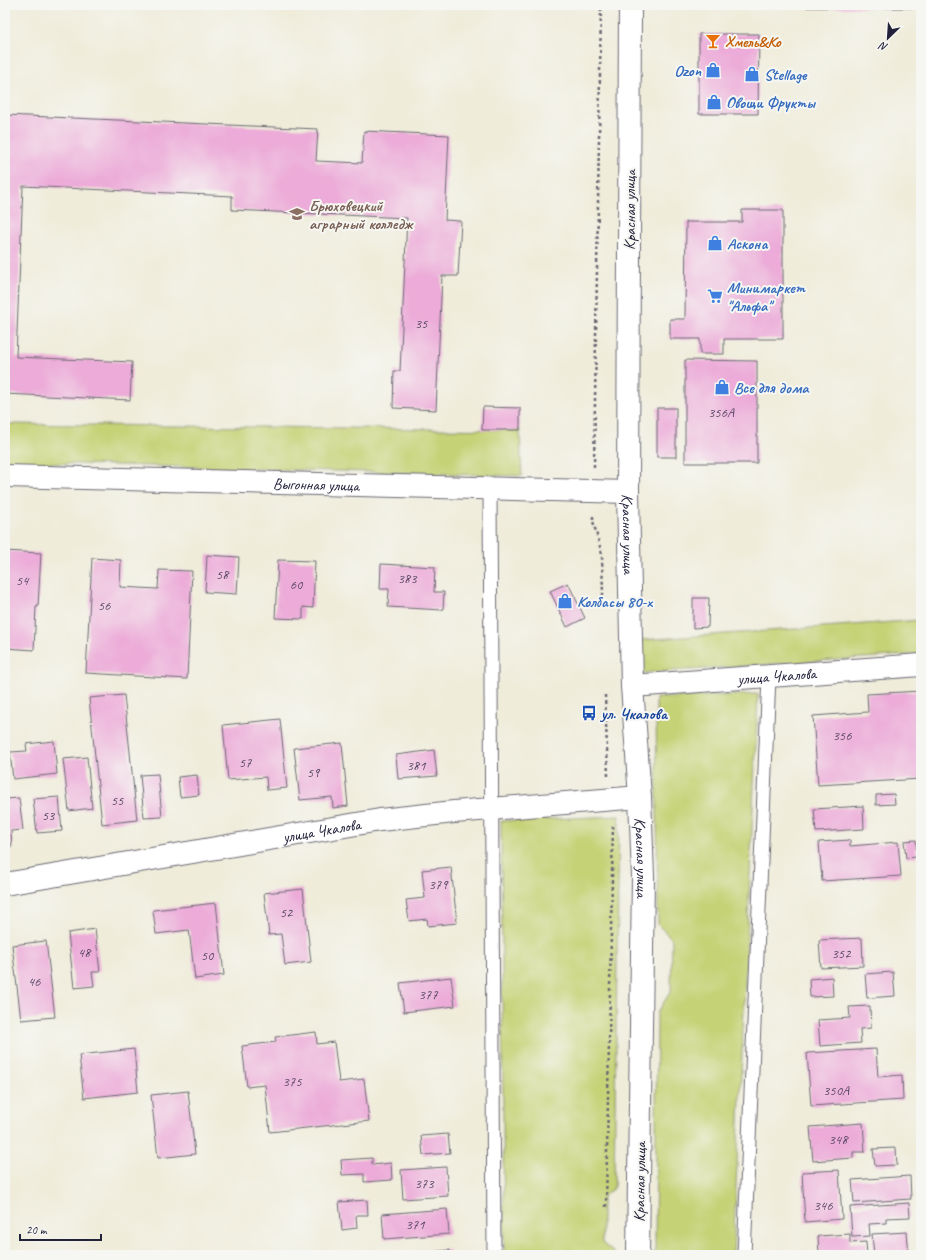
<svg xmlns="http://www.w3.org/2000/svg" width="926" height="1260" viewBox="0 0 926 1260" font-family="Caveat,sans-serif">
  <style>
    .green { fill: #c5d274; stroke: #747a58 }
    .building { fill: #ecabd8 }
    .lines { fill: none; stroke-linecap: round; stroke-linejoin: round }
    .service-casing { stroke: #6a6973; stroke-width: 15 }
    .minor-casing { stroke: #6a6973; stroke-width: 24 }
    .tertiary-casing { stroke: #6a6973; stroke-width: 24 }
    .path { stroke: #6a6973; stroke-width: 2.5; stroke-dasharray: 3 3; stroke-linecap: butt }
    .service { stroke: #fff; stroke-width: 13 }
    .minor { stroke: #fff; stroke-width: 22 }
    .tertiary { stroke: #fff; stroke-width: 22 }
    .labels { text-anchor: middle; stroke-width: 4; stroke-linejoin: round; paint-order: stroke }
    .number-label { font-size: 14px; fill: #544462 }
    .food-label { font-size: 16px; font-weight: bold; fill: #c56008; stroke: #f6f6f2; text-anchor: start }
    .shop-label { font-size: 16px; font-weight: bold; fill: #366cbe; stroke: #f6f6f2; text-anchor: start }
    .education-label { font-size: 16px; font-weight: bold; fill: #785e54; stroke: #f6f6f2; text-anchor: start }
    .street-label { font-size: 16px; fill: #22223b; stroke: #f6f6f2 }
    .transit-label { font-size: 16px; font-weight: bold; fill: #164399; stroke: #f6f6f2; text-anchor: start }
  </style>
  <rect width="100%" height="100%" fill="#f6f6f2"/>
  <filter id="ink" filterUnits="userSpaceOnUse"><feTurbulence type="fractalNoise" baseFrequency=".025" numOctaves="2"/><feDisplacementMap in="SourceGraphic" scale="8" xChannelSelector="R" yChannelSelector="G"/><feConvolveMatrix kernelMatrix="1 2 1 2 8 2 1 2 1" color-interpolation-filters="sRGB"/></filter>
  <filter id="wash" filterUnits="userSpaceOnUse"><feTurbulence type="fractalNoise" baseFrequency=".012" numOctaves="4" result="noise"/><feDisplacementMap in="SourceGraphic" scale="16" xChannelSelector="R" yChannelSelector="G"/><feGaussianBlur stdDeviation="0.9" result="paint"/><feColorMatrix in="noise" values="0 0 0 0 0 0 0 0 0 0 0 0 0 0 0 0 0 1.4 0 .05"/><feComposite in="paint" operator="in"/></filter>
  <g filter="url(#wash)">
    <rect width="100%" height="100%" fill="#efecda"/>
    <!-- green -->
    <g class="green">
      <path d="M5 424 520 430 522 476 5 462Z"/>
      <path d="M921 620V654L641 673V640Z"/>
      <path d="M758 694 733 1255H655L657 1013 671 991 672 939 658 925 656 698Z"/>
      <path d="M619 816 614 1188 602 1197V1243L613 1252V1255H504L501 821Z"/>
    </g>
    <g id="blocks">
      <!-- building -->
      <g class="building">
        <path d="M686 5H921V8L686 7Z"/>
        <path d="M699 34H759L758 114H699Z"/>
        <path d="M5 115 318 129 316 161 362 163 364 131 449 135 445 220 461 221 458 276H442L436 410 393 408 394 371H400L407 218 232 210V196L23 186 16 357 132 362 130 400 5 394Z"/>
        <path d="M742 210H783V339H724V354H700V339H670V319H685L686 222H742Z"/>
        <path d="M685 360 757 361V463H685Z"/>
        <path d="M483 407 520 408V430H482Z"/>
        <rect x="657" y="408" width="19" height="49"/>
        <path d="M5 551 41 553 38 607H36L34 650 5 648Z"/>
        <path d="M207 555 239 557 237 594 205 592Z"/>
        <path d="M92 558 121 560 120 587 158 589 159 570 192 571 187 679 86 673Z"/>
        <path d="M278 560 315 561 313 608 303 607V619L275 618Z"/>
        <path d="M381 564 435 567 434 592H444L443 610 388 607 389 589H380Z"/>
        <path d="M568 583 585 618 567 627 550 591Z"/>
        <path d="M693 598H709L708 627 693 628Z"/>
        <path d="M921 691V779L818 785 813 716 868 712 867 694Z"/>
        <path d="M124 695 137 820 102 824 89 698Z"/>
        <path d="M280 719 287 788 267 790 266 777 228 780 223 725Z"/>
        <path d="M54 741 57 774 13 779 10 752 27 751 26 744Z"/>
        <path d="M342 743 348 806 333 808 332 797 300 800 294 748Z"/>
        <path d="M434 750 437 776 398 779 396 755Z"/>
        <path d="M87 757 92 808 69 811 63 759Z"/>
        <path d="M158 774 162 817 144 818 140 775Z"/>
        <path d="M197 775 199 795 180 797 178 777Z"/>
        <path d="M894 794 895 804 876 805V795Z"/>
        <path d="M59 797 62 831 37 833 33 799Z"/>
        <path d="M19 798 23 830 11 831 12 846 5 847V799Z"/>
        <path d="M863 806 864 829 816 832 814 809Z"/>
        <path d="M850 840V846L898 842 901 876 822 881 819 842Z"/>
        <path d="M916 840 917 857 906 858 904 841Z"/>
        <path d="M451 867 457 923 428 926 427 919 409 921 406 900 425 898 422 870Z"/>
        <path d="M303 889 311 962 285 965 281 934 269 935 264 893Z"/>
        <path d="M216 903 224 975 195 979 189 930 156 934 153 910Z"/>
        <path d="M95 929 100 972H92L94 986 74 988 68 933Z"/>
        <path d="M862 938 863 966 821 968 819 940Z"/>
        <path d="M46 941 55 1017 21 1020 12 945Z"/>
        <path d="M893 972 895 996 867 998 865 974Z"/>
        <path d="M451 977 455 1006 404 1012 400 983Z"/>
        <path d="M832 977 833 996 810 997 809 979Z"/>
        <path d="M870 1006 871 1028 860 1029 861 1043 820 1046 818 1020 850 1018 849 1007Z"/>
        <path d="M316 1032 317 1044 334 1042 339 1082 364 1079 369 1121 270 1132 265 1085 247 1087 242 1046 276 1042 275 1037Z"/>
        <path d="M134 1049 138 1092 84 1098 79 1055Z"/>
        <path d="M876 1049 878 1077 902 1075 903 1100 811 1106 807 1053Z"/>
        <path d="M188 1091 195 1154 158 1158 151 1095Z"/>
        <path d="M863 1123 865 1152H853V1158L813 1161 810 1127Z"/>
        <path d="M448 1134 450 1153 423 1155 421 1136Z"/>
        <path d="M896 1148 897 1165 875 1166 873 1149Z"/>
        <path d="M372 1158V1165L391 1163 392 1180 364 1182V1174L342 1175 341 1160Z"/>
        <path d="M446 1167 448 1196 403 1199 401 1170Z"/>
        <path d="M839 1170 842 1219 805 1222 802 1172Z"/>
        <path d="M910 1176 911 1199 854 1203 852 1180Z"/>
        <path d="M367 1200 368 1215H356L357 1228 342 1230 339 1202Z"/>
        <path d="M909 1203 910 1217 886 1218V1223L869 1224 870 1236 852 1237 850 1207Z"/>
        <path d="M447 1209 449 1234 384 1239 382 1214Z"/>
        <path d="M907 1232 909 1255H874L872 1234Z"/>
        <path d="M850 1234V1243L866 1242 867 1255H819L818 1236Z"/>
        <path d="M918 1236H921V1255H919Z"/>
        <path d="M450 1250V1255H403V1254Z"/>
      </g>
    </g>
  </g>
  <g filter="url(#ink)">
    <use href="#blocks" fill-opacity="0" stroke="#6a6973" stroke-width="1"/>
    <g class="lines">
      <!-- service casing -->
      <g class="service-casing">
        <g id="service">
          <path d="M490 489 494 1255"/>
          <path d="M744 1255 769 677"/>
        </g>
      </g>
      <!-- minor casing -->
      <g class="minor-casing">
        <g id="minor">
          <path id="s1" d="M5 476 628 492"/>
          <path id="s2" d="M632 686 921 665"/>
          <path id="s3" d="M5 884 380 820 454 812 640 797"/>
        </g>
      </g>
      <!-- tertiary casing -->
      <g class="tertiary-casing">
        <g id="tertiary">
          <path id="s4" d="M630 5 628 492 632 686 640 797 643 877 638 1255"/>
        </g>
      </g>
      <!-- path -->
      <g class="path">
        <path d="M594 467 601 5"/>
        <path d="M593 516V521L602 554 603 596"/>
        <path d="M605 695 608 776"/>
        <path d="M606 1207 613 823"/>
      </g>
      <!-- service -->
      <use href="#service" class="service"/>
      <!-- minor -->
      <use href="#minor" class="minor"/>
      <!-- tertiary -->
      <use href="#tertiary" class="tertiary"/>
    </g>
  </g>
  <!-- icons -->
  <defs>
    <g id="bar-bare" transform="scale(1.2)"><path d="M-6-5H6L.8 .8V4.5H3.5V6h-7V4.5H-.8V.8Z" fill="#e8710a" stroke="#f6f6f2" stroke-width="2.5" paint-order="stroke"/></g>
    <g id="shop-bare" transform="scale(1.2)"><path d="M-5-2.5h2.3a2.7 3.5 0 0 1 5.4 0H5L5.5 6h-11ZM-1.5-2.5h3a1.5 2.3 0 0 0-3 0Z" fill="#3f7fe0" stroke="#f6f6f2" stroke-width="2.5" paint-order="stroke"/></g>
    <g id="university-bare" transform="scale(1.2)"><path d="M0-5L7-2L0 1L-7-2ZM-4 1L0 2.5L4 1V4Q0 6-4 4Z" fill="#8d6e63" stroke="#f6f6f2" stroke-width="2.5" paint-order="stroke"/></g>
    <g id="supermarket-bare" transform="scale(1.2)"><path d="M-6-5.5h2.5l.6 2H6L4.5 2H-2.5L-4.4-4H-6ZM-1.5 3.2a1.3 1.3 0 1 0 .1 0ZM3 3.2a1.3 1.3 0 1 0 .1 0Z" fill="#3f7fe0" stroke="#f6f6f2" stroke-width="2.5" paint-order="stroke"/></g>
    <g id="bus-bare" transform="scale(1.2)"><path d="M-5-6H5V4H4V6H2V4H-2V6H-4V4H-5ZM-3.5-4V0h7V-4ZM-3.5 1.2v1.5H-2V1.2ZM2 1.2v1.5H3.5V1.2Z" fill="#1a4fb4" stroke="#f6f6f2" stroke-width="2.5" paint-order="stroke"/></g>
  </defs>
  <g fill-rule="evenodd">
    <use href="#bar-bare" x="713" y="41"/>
    <use href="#shop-bare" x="713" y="70"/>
    <use href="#shop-bare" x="752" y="74"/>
    <use href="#shop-bare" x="714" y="102"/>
    <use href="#university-bare" x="297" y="214"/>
    <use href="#shop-bare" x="715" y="243"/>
    <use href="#supermarket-bare" x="715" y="296"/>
    <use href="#shop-bare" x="722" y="387"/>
    <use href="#shop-bare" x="565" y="601"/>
    <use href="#bus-bare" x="589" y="713"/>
  </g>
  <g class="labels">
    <!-- number labels -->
    <g class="number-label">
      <text x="421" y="328">35</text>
      <text x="721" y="417">356А</text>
      <text x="222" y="579">58</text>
      <text x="407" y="583">383</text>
      <text x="22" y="585">54</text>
      <text x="296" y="589">60</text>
      <text x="104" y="610">56</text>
      <text x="842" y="740">356</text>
      <text x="245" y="767">57</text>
      <text x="416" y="770">381</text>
      <text x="313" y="777">59</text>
      <text x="117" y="805">55</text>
      <text x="48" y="820">53</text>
      <text x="438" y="889">379</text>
      <text x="286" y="917">52</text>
      <text x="84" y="957">48</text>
      <text x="841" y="958">352</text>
      <text x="207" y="960">50</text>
      <text x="34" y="986">46</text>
      <text x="428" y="999">377</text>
      <text x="292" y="1086">375</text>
      <text x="836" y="1095">350А</text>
      <text x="838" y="1144">348</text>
      <text x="424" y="1188">373</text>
      <text x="823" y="1210">346</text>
      <text x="415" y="1229">371</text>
    </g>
    <!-- food labels -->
    <g class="food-label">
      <text x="725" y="47">Хмель&amp;Ко</text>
    </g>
    <!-- shop labels -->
    <g class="shop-label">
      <text x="701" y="76" text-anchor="end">Ozon</text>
      <text x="764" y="80">Stellage</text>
      <text x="726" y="108">Овощи Фрукты</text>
      <text x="727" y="249">Аскона</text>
      <text x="727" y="293">Минимаркет<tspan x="727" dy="18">"Альфа"</tspan></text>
      <text x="734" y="393">Все для дома</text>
      <text x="577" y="607">Колбасы 80-х</text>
    </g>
    <!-- education labels -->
    <g class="education-label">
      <text x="309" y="211">Брюховецкий<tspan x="309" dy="18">аграрный колледж</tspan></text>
    </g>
    <!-- street labels -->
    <g class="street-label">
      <text transform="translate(629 210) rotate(-90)" y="6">Красная улица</text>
      <text dy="6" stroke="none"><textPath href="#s1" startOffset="311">Выгонная улица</textPath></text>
      <text dy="6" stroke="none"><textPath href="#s4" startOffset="529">Красная улица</textPath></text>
      <text dy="6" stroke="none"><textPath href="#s2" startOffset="145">улица Чкалова</textPath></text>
      <text dy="6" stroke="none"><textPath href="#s3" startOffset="321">улица Чкалова</textPath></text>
      <text dy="6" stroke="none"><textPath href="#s4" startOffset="853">Красная улица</textPath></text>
      <text transform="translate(639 1182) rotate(-89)" y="6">Красная улица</text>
    </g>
    <!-- transit labels -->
    <g class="transit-label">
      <text x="601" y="719">ул. Чкалова</text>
    </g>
  </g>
  <!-- margin -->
  <rect width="926" height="1260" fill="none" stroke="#f6f6f2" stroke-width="20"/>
  <!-- north arrow -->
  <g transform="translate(888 38) rotate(205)" stroke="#f6f6f2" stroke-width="3" paint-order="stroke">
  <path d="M0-3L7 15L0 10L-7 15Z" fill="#22223b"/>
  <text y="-6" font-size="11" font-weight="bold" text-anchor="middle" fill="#22223b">N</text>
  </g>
  <!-- scale -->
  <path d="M20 1234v6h81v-6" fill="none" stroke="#22223b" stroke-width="2"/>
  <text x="26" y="1234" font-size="12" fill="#22223b" stroke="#f6f6f2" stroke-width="3" paint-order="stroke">20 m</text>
</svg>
